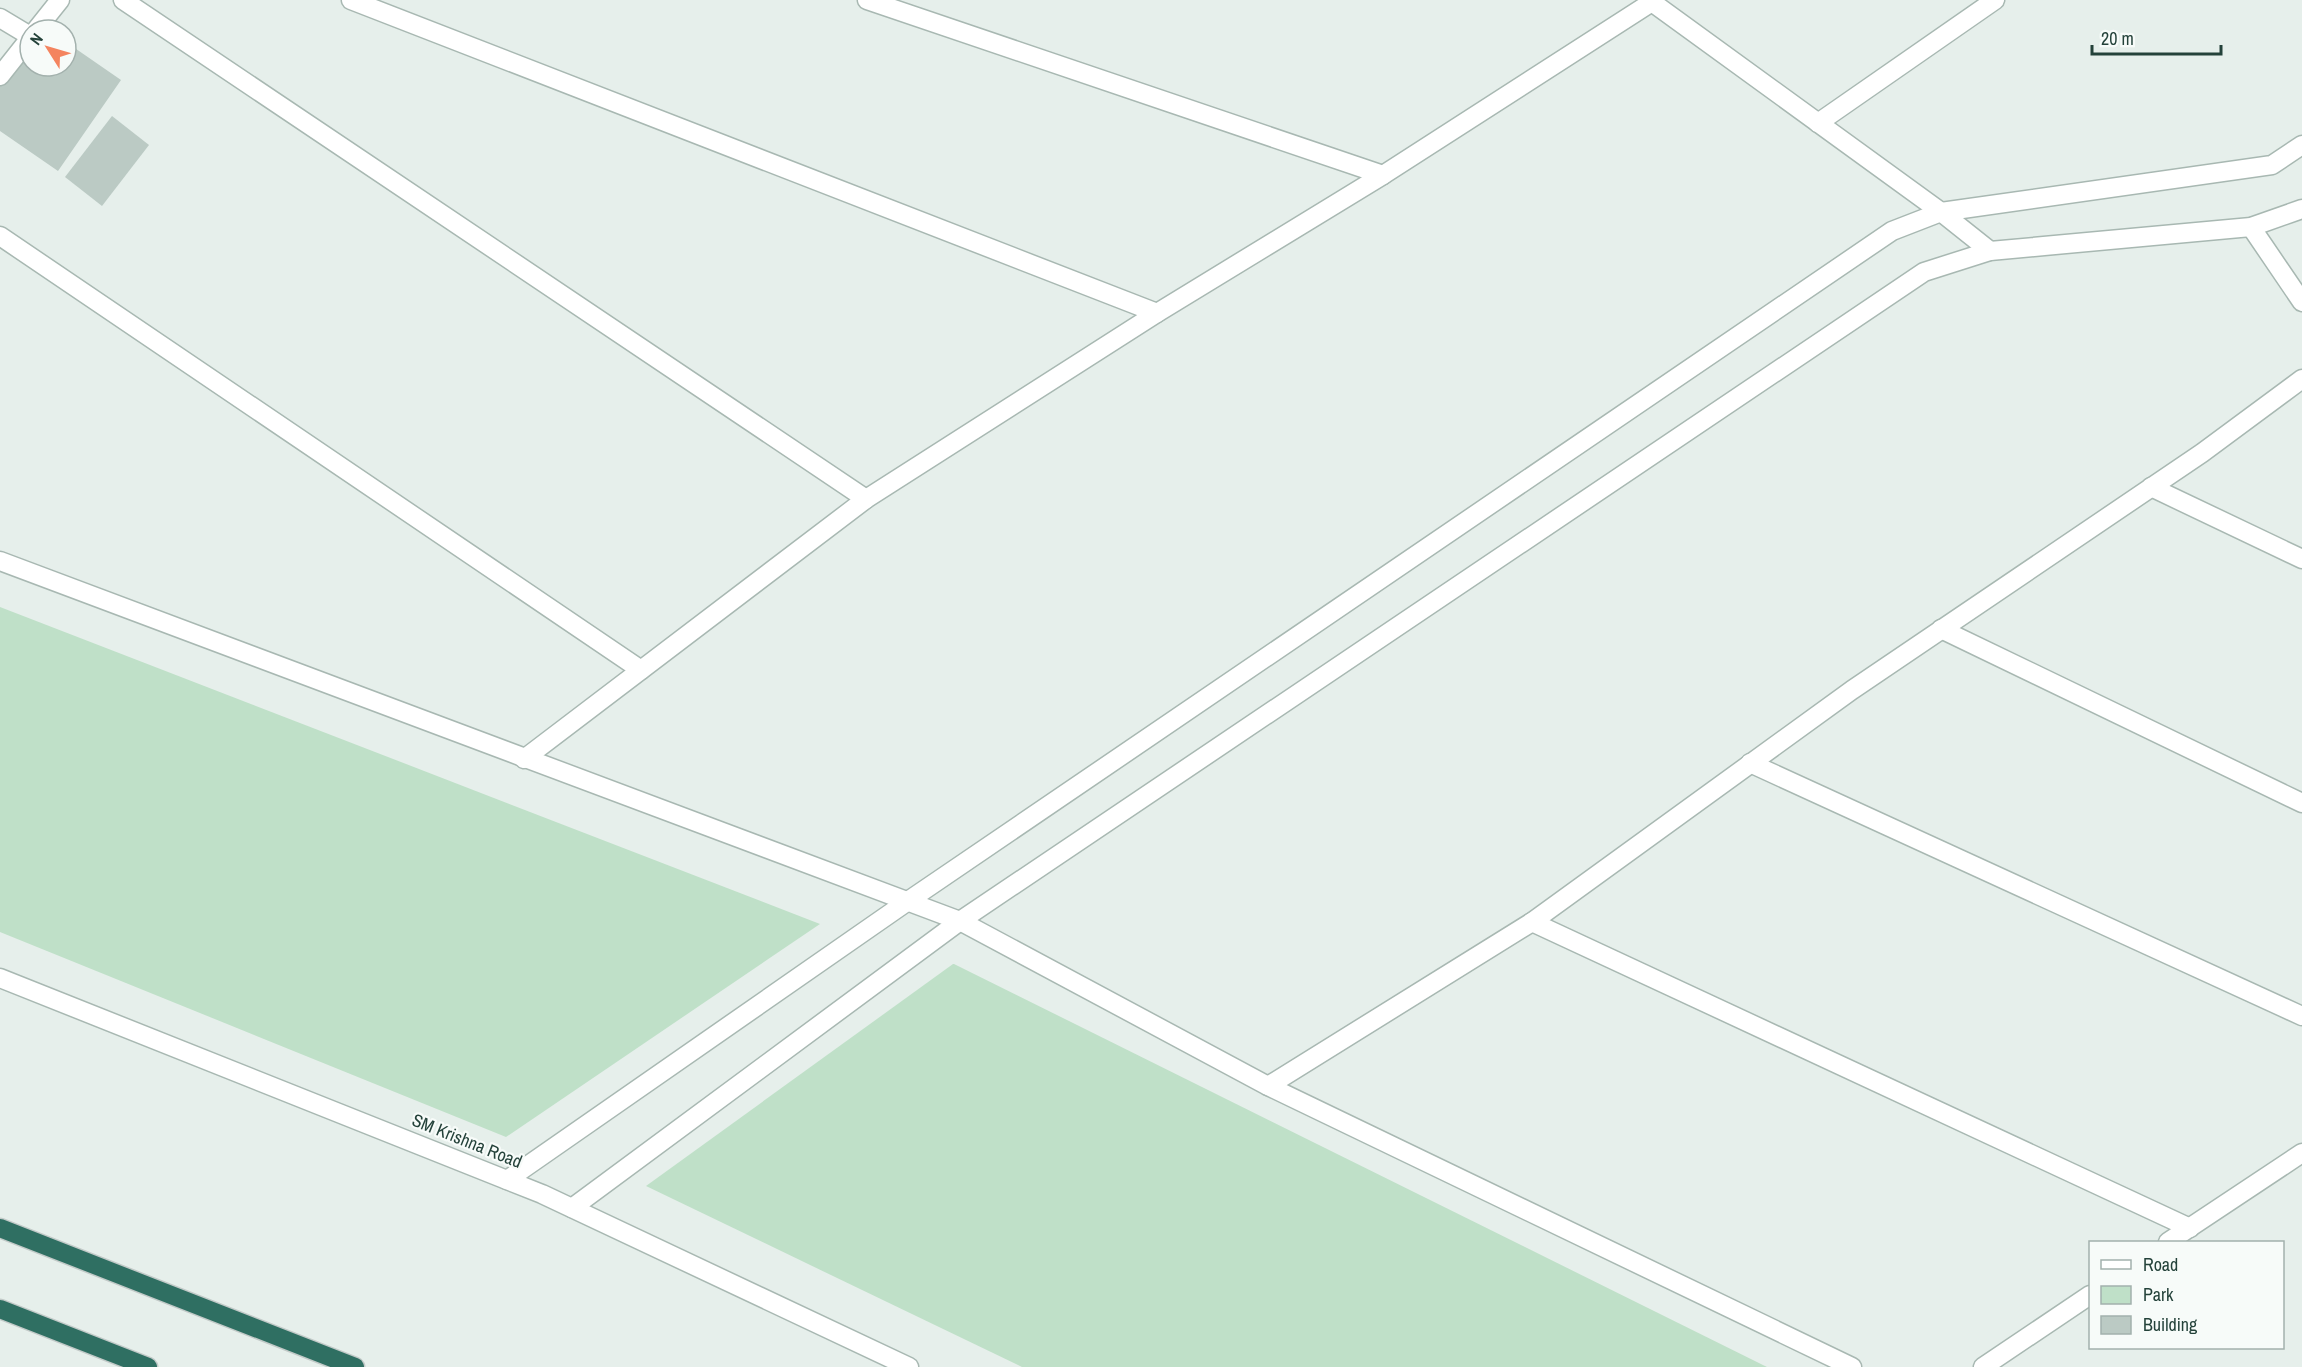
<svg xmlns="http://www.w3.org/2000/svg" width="2302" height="1367" viewBox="0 0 2302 1367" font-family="'Archivo Narrow',sans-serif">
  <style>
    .green { fill: #bfe0c8 }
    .building { fill: #bbcac4 }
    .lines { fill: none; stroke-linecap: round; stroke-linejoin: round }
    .minor-casing { stroke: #a8b8b2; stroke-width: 21 }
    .highway-casing { stroke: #c2cac8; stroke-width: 21 }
    .minor { stroke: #fff; stroke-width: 18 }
    .highway { stroke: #2f6f62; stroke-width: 18 }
    .labels { text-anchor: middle; stroke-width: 4.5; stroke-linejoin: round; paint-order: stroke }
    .street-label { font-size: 18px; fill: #24423a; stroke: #f7fbf9 }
  </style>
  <rect width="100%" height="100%" fill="#e6efeb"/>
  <!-- green -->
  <g class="green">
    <path d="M0 607 820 924 506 1137 0 932Z"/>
    <path d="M953 964H954L1767 1367H1022L646 1186Z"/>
  </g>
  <!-- building -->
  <g class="building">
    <path d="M30 41V66H66V42L121 80 58 171 0 131V84Z"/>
    <path d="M112 116 149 145 102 206 65 177Z"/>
  </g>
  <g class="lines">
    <!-- minor casing -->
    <g class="minor-casing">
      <g id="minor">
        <path d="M123 0 866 499"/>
        <path d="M351 0 1157 313"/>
        <path d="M867 0 1383 175"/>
        <path d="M1649 0 1941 212 1990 251"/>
        <path d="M0 18 30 36"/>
        <path d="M36 30 60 0"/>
        <path d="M0 76 30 38"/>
        <path d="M1818 123 1995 0"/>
        <path d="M2251 227 2302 302"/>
        <path d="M0 236 641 670"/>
        <path d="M2151 487 2302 559"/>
        <path d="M0 561 960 921 1268 1086 1852 1367"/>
        <path d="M1941 629 2302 803"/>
        <path d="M524 759 866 499 1157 313 1383 175 1655 0"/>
        <path d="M1750 763 2302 1016"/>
        <path d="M1532 922 2190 1228"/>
        <path d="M0 978 542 1194 909 1367"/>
        <path d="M1268 1086 1532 922 1852 690 2202 453 2302 379"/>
        <path d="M507 1180 908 901 1892 231 1941 212 2272 165 2302 145"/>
        <path d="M572 1208 960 921 1924 272 1990 251 2251 227 2302 209"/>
        <path d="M2168 1242 2302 1153"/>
        <path d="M1983 1367 2090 1295"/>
      </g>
    </g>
    <!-- highway casing -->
    <g class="highway-casing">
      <g id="highway">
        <path d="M0 1228 355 1367"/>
        <path d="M0 1309 148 1367"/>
      </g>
    </g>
    <!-- minor -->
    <use href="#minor" class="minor"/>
    <!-- highway -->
    <use href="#highway" class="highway"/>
  </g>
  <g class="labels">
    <!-- street labels -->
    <g class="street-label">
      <text transform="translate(467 1141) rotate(22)" y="6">SM Krishna Road</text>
    </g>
  </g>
  <!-- legend -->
  <rect x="2089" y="1241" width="195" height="108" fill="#f7fbf9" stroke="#a3b1ad" stroke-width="1.5"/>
  <rect x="2101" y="1260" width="30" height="9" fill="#ffffff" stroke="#a3b1ad" stroke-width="1.5"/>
  <text x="2143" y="1271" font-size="18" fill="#24423a">Road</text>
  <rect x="2101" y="1286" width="30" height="18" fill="#bfe0c8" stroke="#a3b1ad" stroke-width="1.5"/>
  <text x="2143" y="1301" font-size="18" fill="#24423a">Park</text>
  <rect x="2101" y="1316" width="30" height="18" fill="#bbcac4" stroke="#a3b1ad" stroke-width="1.5"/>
  <text x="2143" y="1331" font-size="18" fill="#24423a">Building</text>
  <!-- north arrow -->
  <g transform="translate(48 48) rotate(307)"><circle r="28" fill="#f7fbf9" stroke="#a3b1ad" stroke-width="1.5"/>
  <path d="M0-4.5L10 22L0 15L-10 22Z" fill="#f4845f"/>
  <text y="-9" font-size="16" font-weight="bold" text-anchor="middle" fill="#24423a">N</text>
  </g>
  <!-- scale -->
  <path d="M2092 45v9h129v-9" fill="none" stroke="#24423a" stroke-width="3"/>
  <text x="2101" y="45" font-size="18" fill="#24423a" stroke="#f7fbf9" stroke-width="4.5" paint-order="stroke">20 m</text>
</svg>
